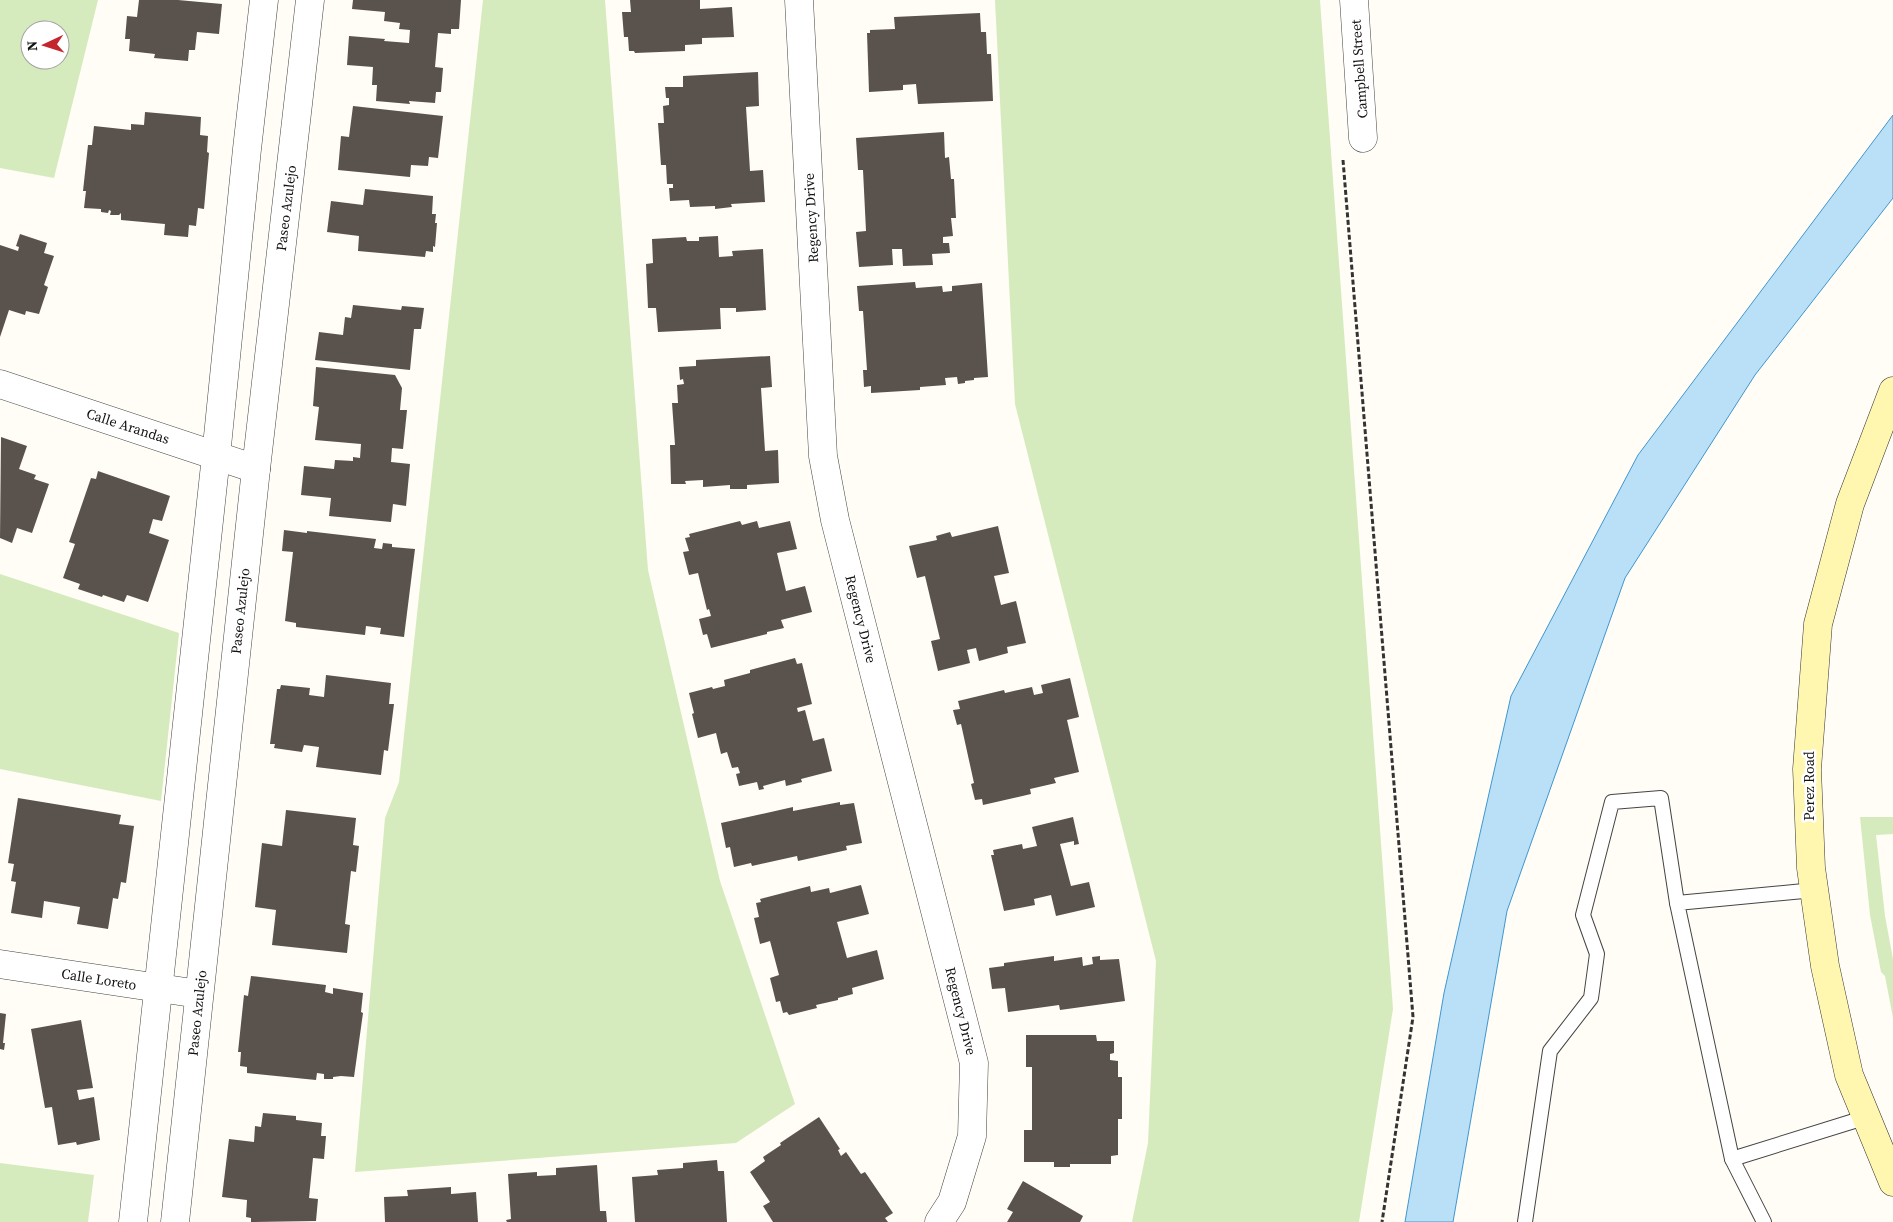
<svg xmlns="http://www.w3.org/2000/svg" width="1893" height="1222" viewBox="0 0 1893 1222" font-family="'Source Serif 4',serif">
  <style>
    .green { fill: #d5ebbd; fill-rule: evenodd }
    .water { fill: #b9e0f7; stroke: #3f96cf }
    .building { fill: #5a524d }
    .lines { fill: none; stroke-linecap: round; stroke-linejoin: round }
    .service-casing { stroke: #444; stroke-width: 16 }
    .minor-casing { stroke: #444; stroke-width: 29 }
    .secondary-casing { stroke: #333; stroke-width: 29 }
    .path { stroke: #333; stroke-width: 3; stroke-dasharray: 5 2.5; stroke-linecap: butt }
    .service { stroke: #fff; stroke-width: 14 }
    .minor { stroke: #fff; stroke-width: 28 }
    .secondary { stroke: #fff6b0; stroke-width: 28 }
    .labels { text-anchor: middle; stroke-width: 5; stroke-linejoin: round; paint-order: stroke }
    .street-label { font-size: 14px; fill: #111; stroke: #fff }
  </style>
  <rect width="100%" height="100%" fill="#fffdf5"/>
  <!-- green -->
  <g class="green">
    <path d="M0 0H98L54 178 0 168ZM30 30H60V60H30Z"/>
    <path d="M483 0H605L648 570 720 881 795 1104 736 1143 355 1172 385 818 399 782Z"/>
    <path d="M995 0H1320L1393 1009 1359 1222H1132L1148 1143 1156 961 1015 404Z"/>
    <path d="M0 574 179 633 161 801 0 769Z"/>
    <path d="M1860 817H1893V834L1876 835 1885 916 1893 959V1018L1885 976 1881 972 1870 915Z"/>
    <path d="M0 1163 94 1175 88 1222H0Z"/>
  </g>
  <!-- water -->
  <path class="water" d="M1893 115V198L1755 375 1625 578 1507 911 1453 1222H1405L1444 993 1511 696 1638 455Z"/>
  <!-- building -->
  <g class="building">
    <path d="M139 0H178L222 4 219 34 197 32 195 50H189L188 61 154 58 155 54 129 51 130 39H125L127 16 137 17Z"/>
    <path d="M353 0H461L459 29H451V34L438 33 435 67 443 68 441 92H436L435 103 409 101 410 104 376 101 377 85H372L373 67 347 65 349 36 385 39 384 41 409 43 410 30 399 29 400 23 384 21 385 12 352 9Z"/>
    <path d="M630 0H700V9L732 7 734 37 702 38V44L685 45V51L635 53 634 51H629L628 37H624L622 12H631Z"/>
    <path d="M980 13 981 32H986L987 54H991L993 101 918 104 916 84 903 85V90L869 92 867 33H870V30L895 29 894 17Z"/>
    <path d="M758 72 759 106 746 107 750 171 763 170 765 202 731 204 732 207 715 209V206L690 207 689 200 670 201 669 188H673V184H667L666 165H661L658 123H664L663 106 669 105V98H666L665 87H683V76Z"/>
    <path d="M353 106 443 116 438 158 429 157 428 166 411 165 410 177 338 170 341 136 349 137Z"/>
    <path d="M145 112 201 117 200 135 208 136 207 152 209 153 204 209 198 208 196 226 189 225 188 237 164 235 165 224 121 220V213L119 215H110L111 211 109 210 108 213 101 212V209L84 208 86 191H83L88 145H92L94 126 131 130V124L144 125Z"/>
    <path d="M944 132 945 158 949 157 951 179H954L956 218H951L953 236 943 237V243H949L950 253 932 254 933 265 903 266 902 249H892L893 265 859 267 856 232 866 231 863 170H858L856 138Z"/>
    <path d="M365 189 433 196 432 214H436L435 223H437L435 247 433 246V252L426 251 425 257 358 251 359 236 327 232 331 201 363 205Z"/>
    <path d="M20 234 47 243 44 253 54 256 44 285 48 287 39 314 26 311 25 315 9 310 0 337V245L18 251 19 247 16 246Z"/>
    <path d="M718 236 719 257 733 256 732 251 763 249 766 310 736 312V308H720L721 329 658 332 656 308H648L646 264 653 263 652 239 686 237 687 241H699V237Z"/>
    <path d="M915 282 916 288 942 286 943 292 952 291V286L982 283 988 377 974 378V380L965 381V383L958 384 957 377 945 378 946 385 920 387V390L871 393V386L864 387 863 370H867L863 311H859L857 286Z"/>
    <path d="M353 305 401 310 402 306 424 308 421 329H414L410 370 315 360 319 332 343 335 345 317 351 318Z"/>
    <path d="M770 356 772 387 761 388 765 451 778 450 779 483 747 485V489H730V485L703 487V480L685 481 686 484H671L670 445H675L672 403H678L677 385 684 384 683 379 680 380 679 367 696 366V360Z"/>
    <path d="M316 367 395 375 402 388 400 410H407L403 449 392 448 391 462 410 464 406 506 393 504 391 522 329 516 331 498 301 495 304 466 334 469 335 460 353 461V457L360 458 361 444 315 440 319 407 313 406Z"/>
    <path d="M1 437 27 446 19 469 36 475 34 479 49 484 32 533 17 528 12 543 0 538Z"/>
    <path d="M98 471 170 496 162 521 153 519 149 533 169 540 148 602 127 595 124 602 103 595 102 597 78 589 80 584 63 578 75 544 69 542 91 478 96 479Z"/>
    <path d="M740 521 742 525 757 521 759 528 790 521 797 549 777 553 786 591 805 586 812 612 781 620 784 628 767 632V634L711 648 707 634 703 635 699 619 711 616 709 609 707 610 698 573 689 575 683 552 689 551 685 538 690 537 689 534Z"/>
    <path d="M998 526 1009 573 994 576 1001 605 1016 601 1026 643 1007 647 1008 653 979 661 976 648 967 650 970 663 938 671 931 641 940 639 925 576 917 578 909 546 937 540 936 536 950 532 952 537Z"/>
    <path d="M284 530 307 533V531L376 539 374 548 382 549 383 543 392 544V547L415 549 404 637 380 634 381 628 366 626 365 635 296 627V623L285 621 293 552 282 551Z"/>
    <path d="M795 658 797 664 802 663 812 704 797 708 798 712 805 710 813 741 824 738 832 771 801 779 802 782 786 786 785 780 763 786 764 789 759 790 757 782 739 786 736 774 740 773 738 767 732 768 727 752 721 754 716 733 698 738 692 714 694 713 689 693 712 687 713 689 725 686 724 680 750 673V670Z"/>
    <path d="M326 675 391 683 389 704H394L388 751 384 750 381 775 316 767 319 747 304 745 302 752 274 748 275 744H270L277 689H280L281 685 310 688 309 695 324 697Z"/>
    <path d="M1070 678 1079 717 1067 720 1079 772 1054 778 1056 783 1030 789 1031 794 983 805 982 799 975 800 971 784 974 783 961 724 957 725 953 710 960 709 958 701 1004 690 1005 693 1032 687 1034 695 1043 693 1041 685Z"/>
    <path d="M18 798 121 815 119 824 134 826 126 883 121 882 118 899 113 898 108 929 77 924 80 907 44 901 42 918 11 913 16 882 11 881 14 864 8 863Z"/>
    <path d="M840 802V805L854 803 862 843 846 846 847 850 798 861 797 856 752 866 751 863 734 867 730 847 726 848 721 823 793 807V811Z"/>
    <path d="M286 810 356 818 353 845 359 846 356 872 351 871 345 924 350 925 347 953 272 945 276 910 255 907 262 843 282 846Z"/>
    <path d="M1073 817 1079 844 1074 845V841L1060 844 1071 886 1089 882 1095 907 1056 916 1051 895 1034 899 1035 905 1004 911 991 855H994L993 850 1022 844 1023 849 1037 846 1032 827Z"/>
    <path d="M861 885 869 914 837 922 847 958 877 950 884 979 852 988 853 994 838 998V1000L816 1005 817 1008 789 1015 787 1012 783 1013 780 1001 776 1002 770 978 779 975 770 941 760 944 754 918 759 917 756 903 761 902 760 899 810 886 811 892 829 888 830 893Z"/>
    <path d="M1054 956V961L1082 957 1083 966 1093 964 1092 957 1100 956V960L1119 959 1125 1001 1060 1010 1059 1005 1008 1012 1005 988 992 989 989 968 1004 966V963Z"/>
    <path d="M251 976 326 985 325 992 333 994V988L363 993 361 1012 363 1013 354 1077 341 1076 333 1077V1079H324V1074L317 1073 316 1080 247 1073V1067L240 1066 241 1052H238L244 995 248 996Z"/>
    <path d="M0 1013 6 1014 3 1043H5L4 1050 0 1049Z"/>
    <path d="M81 1020 93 1088 77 1090 79 1100 94 1097 100 1140 77 1145 76 1142 58 1145 52 1107 45 1108 31 1029Z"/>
    <path d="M1026 1035H1096L1097 1041H1114V1053L1110 1054V1060L1118 1061V1077H1122V1119H1118V1155L1111 1156V1164H1070V1167H1054V1162H1024V1130H1032V1067H1026Z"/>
    <path d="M263 1113 296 1116V1120L322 1123 321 1136H326L324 1159 313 1158 309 1198 318 1199 316 1221 251 1222V1218L246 1217 247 1200 222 1197 229 1139 254 1142 255 1126 261 1127Z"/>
    <path d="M819 1117 840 1149 838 1150 841 1156 846 1152 861 1174 865 1172 893 1213 885 1218 888 1222H773L763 1206 770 1202 750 1172 765 1161 763 1157 781 1145 780 1143Z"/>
    <path d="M717 1160 718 1171H724L727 1222H635L632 1177 658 1175 657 1170 683 1168V1163Z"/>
    <path d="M597 1165 600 1211H606L607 1222H507L506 1220 511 1219 508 1174 537 1172V1176L556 1175V1168Z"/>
    <path d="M1023 1181 1083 1216 1080 1222H1007L1013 1212 1007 1209Z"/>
    <path d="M451 1187V1194L476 1192 478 1222H385L384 1197 408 1196 407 1190Z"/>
  </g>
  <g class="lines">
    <!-- service casing -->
    <g class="service-casing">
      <g id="service">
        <path d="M1732 1159 1677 903 1814 890"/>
        <path d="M1525 1222 1550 1051 1591 998 1597 954 1583 915 1612 802 1661 798 1677 903"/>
        <path d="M1764 1222 1732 1159 1867 1117"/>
      </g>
    </g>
    <!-- minor casing -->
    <g class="minor-casing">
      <g id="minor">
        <path d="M799 0 823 456 835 520 974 1063 972 1136 952 1202 939 1222"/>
        <path d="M1354 0 1363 138"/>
        <path d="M0 384 256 469"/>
        <path d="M0 964 199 994"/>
        <path d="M133 1222 216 456 247 149 264 0"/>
        <path d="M175 1222 256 469 310 0"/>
      </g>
    </g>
    <!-- secondary casing -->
    <g class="secondary-casing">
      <path id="secondary" d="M1893 391 1850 504 1818 624 1807 769 1811 868 1825 966 1849 1075 1893 1182"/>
    </g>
    <!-- path -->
    <path class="path" d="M1343 160 1413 1017 1382 1222"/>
    <!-- service -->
    <use href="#service" class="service"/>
    <!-- minor -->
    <use href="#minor" class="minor"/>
    <!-- secondary -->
    <use href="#secondary" class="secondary"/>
  </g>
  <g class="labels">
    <!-- street labels -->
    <g class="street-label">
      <text transform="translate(1359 69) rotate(-94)" y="5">Campbell Street</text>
      <text transform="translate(286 208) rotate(-83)" y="5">Paseo Azulejo</text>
      <text transform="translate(811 218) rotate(-93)" y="5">Regency Drive</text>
      <text transform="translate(128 426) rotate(18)" y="5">Calle Arandas</text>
      <text transform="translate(240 611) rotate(-84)" y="5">Paseo Azulejo</text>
      <text transform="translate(861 619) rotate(76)" y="5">Regency Drive</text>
      <text transform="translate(1809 786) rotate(-90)" y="5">Perez Road</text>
      <text transform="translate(99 979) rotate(9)" y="5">Calle Loreto</text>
      <text transform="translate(961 1011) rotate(76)" y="5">Regency Drive</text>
      <text transform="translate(197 1013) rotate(-84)" y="5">Paseo Azulejo</text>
    </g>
  </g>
  <!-- north arrow -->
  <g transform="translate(45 45) rotate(266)"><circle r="24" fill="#ffffff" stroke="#a0a0a0"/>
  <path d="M0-4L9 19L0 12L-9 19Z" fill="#c4262e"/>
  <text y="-8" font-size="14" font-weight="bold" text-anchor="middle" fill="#111111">N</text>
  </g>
</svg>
